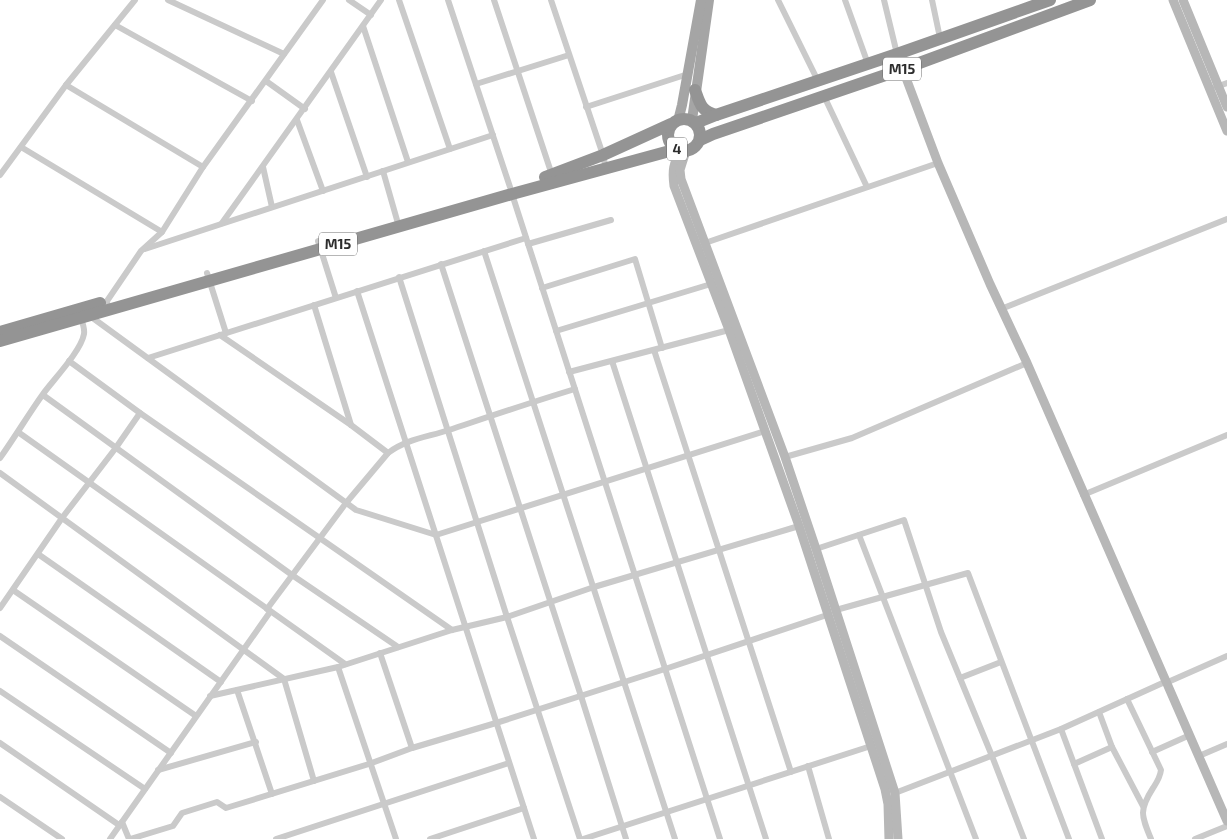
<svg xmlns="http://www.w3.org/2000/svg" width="1227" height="839" viewBox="0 0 1227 839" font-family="'Exo 2',sans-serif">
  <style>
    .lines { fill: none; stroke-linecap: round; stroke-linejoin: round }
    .street { stroke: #cacaca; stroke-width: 6 }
    .secondary { stroke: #b7b7b7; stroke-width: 9 }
    .primary { stroke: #a5a5a5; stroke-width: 10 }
    .highway { stroke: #949494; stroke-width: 12 }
    .labels { text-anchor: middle; stroke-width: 5; stroke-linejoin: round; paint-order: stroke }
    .shield { fill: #fff; stroke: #6c6c6c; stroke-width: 1 }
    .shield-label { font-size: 14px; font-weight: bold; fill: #2d2d2d }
  </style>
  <rect width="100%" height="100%" fill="#fff"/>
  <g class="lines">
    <!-- street -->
    <g class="street">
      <path d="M168 0 284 54"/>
      <path d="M349 0 371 15"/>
      <path d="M399 0 450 149"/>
      <path d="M448 0 510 187"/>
      <path d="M494 0 552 175"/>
      <path d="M551 0 603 155 606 169"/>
      <path d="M778 0 818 81"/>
      <path d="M845 0 868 64"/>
      <path d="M884 0 897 54"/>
      <path d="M932 0 940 38"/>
      <path d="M115 25 252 101"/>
      <path d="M363 26 408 162"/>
      <path d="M331 72 367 177"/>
      <path d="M266 81 305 109"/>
      <path d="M476 84 569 55"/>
      <path d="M66 85 203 167"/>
      <path d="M1216 87 1227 83"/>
      <path d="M824 96 867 187"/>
      <path d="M586 107 688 74"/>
      <path d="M297 120 323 191"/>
      <path d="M21 147 162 232"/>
      <path d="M263 167 272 207"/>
      <path d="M383 171 399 227"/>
      <path d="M0 175 66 85 135 0"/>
      <path d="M512 194 720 839"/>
      <path d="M222 223 381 0"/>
      <path d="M318 241 336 298"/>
      <path d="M705 243 938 163"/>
      <path d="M528 244 611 220"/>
      <path d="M145 249 493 135"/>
      <path d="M484 251 675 839"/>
      <path d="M441 264 581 696 626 839"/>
      <path d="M207 273 226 333"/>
      <path d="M399 277 507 617 580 839"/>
      <path d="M542 288 635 259 662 348"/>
      <path d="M357 291 534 839"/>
      <path d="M314 305 351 425"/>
      <path d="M1001 309 1227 219"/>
      <path d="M108 310 107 301 141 251 162 232 203 167 323 0"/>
      <path d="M90 316 356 510 436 535 765 431"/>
      <path d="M556 331 711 284"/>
      <path d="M220 335 351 425 388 453"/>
      <path d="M654 350 791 772"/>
      <path d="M148 358 526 238"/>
      <path d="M69 361 140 413 452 630"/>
      <path d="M612 361 766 839"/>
      <path d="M569 372 729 330"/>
      <path d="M43 395 292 575 398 647"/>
      <path d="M18 432 345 664"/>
      <path d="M785 457 852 438 1027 363"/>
      <path d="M0 458C15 437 28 415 43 394 54 379 81 351 84 334 85 328 82 321 80 316"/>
      <path d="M0 473 284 679 314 781"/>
      <path d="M1083 495 1227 435"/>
      <path d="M859 535 976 839"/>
      <path d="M816 549 904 520 941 632 992 756 1024 839"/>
      <path d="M38 554 221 682"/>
      <path d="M13 590 196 716"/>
      <path d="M0 608 62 518 115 449 140 413"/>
      <path d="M267 609 346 503 388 453C406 439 428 437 449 430 491 416 532 402 575 389"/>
      <path d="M836 610 968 573 1069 839"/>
      <path d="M0 636 171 753"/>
      <path d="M380 653 412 748"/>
      <path d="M338 667 396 839"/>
      <path d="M960 678 1001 662"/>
      <path d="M1168 682 1227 656"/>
      <path d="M237 690 272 794"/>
      <path d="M0 691 145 789"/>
      <path d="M210 696 338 667 452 630 507 617 594 587 799 526"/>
      <path d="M1127 699 1161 770C1160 778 1157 782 1153 788 1139 810 1141 815 1151 839"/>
      <path d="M1099 712 1112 747 1143 806"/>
      <path d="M1061 729 1102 839"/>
      <path d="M0 743 119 825"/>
      <path d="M1152 752 1190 735"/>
      <path d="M1199 756 1227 744"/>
      <path d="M1074 764 1112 747"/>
      <path d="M808 766 829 839"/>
      <path d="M158 770 256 742"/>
      <path d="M895 793 1061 729 1167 681"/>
      <path d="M0 797 62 839"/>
      <path d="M122 822 129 839"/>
      <path d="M110 839 270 612"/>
      <path d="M130 839 173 826 182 813 217 802 226 808 369 764 412 748 496 723 665 669 827 615"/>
      <path d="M276 839 509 763"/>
      <path d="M430 839 524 808"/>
      <path d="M583 839 871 746"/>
      <path d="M1195 839 1227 826"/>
    </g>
    <!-- secondary -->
    <g class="secondary">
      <path d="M1173 0 1227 131"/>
      <path d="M1183 0 1227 107"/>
      <path d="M897 54 938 163 990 284 1027 363 1227 821"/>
      <path d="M681 151C673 163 672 171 674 186L729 330 799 526 885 789 888 804 889 839"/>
      <path d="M686 151 680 170 681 179 785 457 816 549 895 793 898 839"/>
    </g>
    <!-- primary -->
    <g class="primary">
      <path d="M692 120 709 0"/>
      <path d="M678 121 682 105 701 0"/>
    </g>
    <!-- highway -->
    <g class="highway">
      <path d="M695 90C700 104 701 111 716 115"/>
      <circle cx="684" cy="135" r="16"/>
      <path d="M696 123 716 115 897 54 1050 0"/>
      <path d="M700 140 713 134 903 69 1090 0"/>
      <path d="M545 177 603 155 671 124"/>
      <path d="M0 332 100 303"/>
      <path d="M0 341 512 194 677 149"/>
    </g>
  </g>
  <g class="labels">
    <!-- shield labels -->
    <g class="shield">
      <rect x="883" y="57.5" width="38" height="23" rx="4"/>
      <rect x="667" y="137.5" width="20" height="23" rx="4"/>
      <rect x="319" y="232.5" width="38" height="23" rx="4"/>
    </g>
    <g class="shield-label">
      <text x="902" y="74">M15</text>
      <text x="677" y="154">4</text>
      <text x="338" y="249">M15</text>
    </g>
  </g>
</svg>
